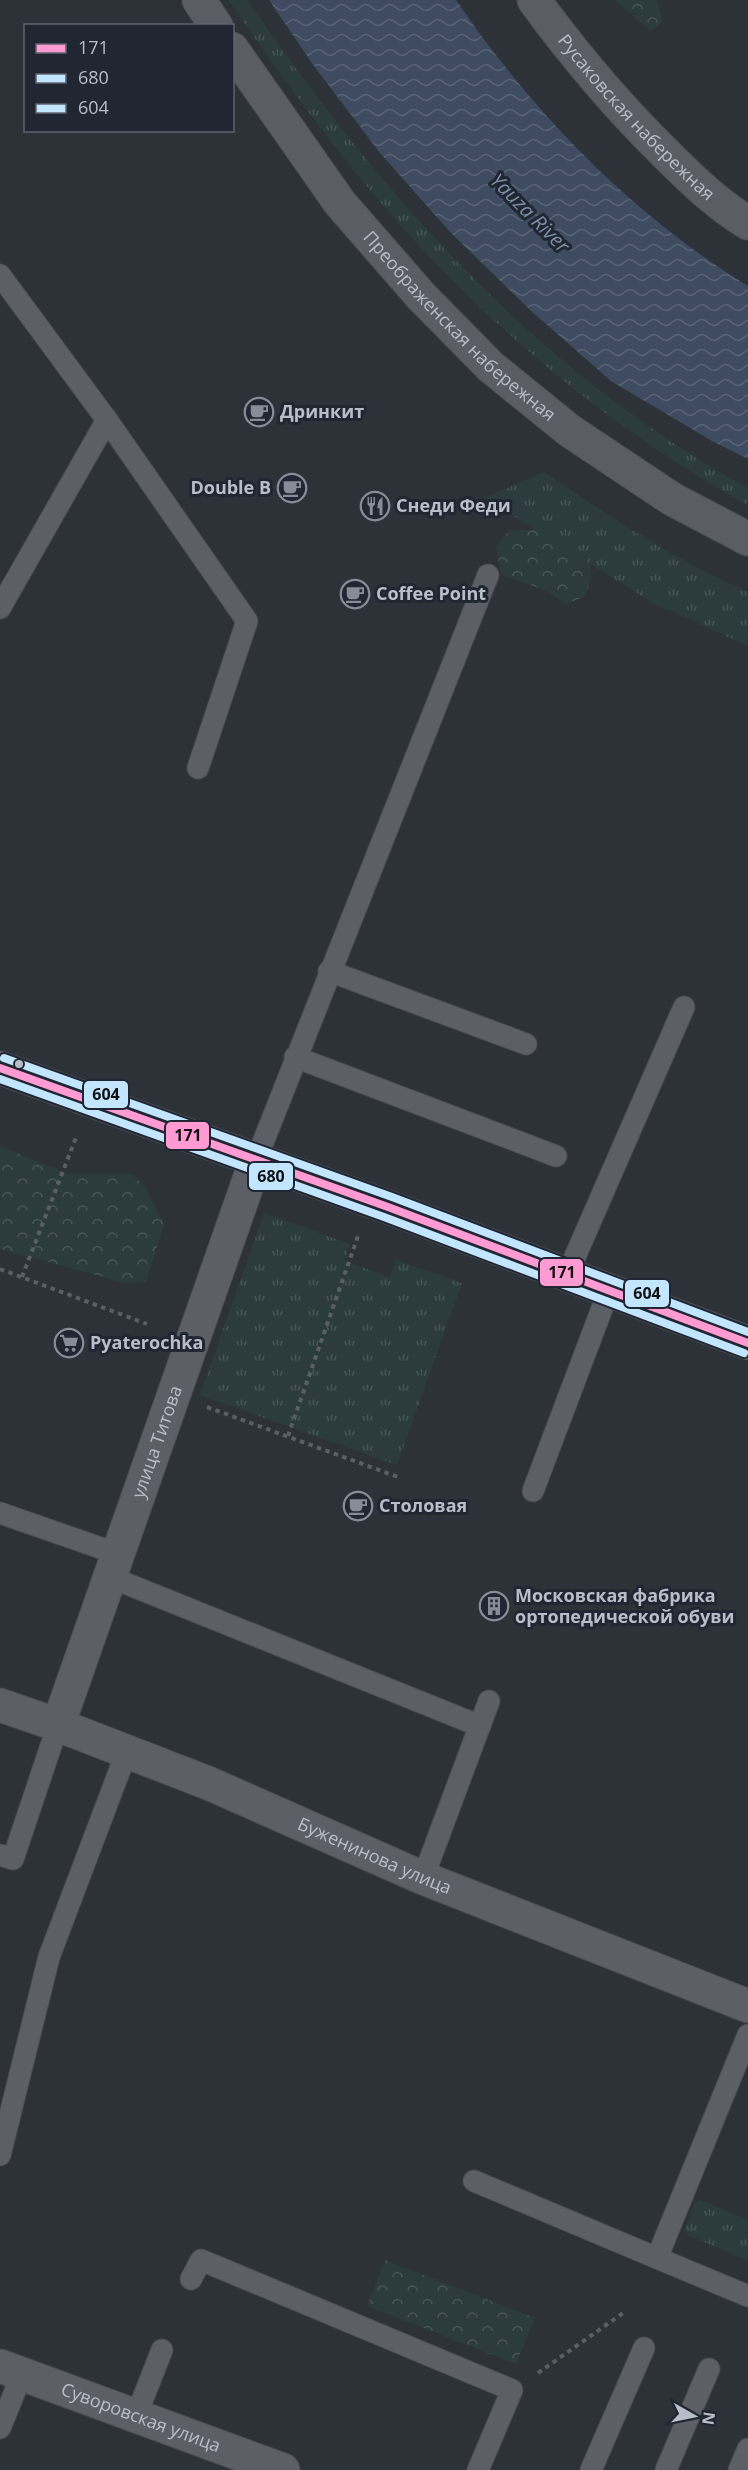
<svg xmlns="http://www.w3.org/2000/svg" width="748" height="2470" viewBox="0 0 748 2470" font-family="'Open Sans',sans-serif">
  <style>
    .grass { fill: url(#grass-tufts) }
    .forest { fill: url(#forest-crowns) }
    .water { fill: url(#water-waves) }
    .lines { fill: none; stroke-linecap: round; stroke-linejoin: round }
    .service-casing { stroke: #494c51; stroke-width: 23 }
    .minor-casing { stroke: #494c51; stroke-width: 35 }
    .tertiary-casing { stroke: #494c51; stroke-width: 35 }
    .secondary-casing { stroke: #4a4e55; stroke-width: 35 }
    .path { stroke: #5a5f63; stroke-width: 4; stroke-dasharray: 4.5 4.5; stroke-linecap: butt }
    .service { stroke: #5c6066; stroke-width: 21 }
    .minor { stroke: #5c6066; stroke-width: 33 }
    .tertiary { stroke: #5c6066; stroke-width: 33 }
    .secondary { stroke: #5a5e64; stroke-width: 33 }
    .bus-1-casing { stroke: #202732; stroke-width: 12 }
    .bus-2-casing { stroke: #202732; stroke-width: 12 }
    .bus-3-casing { stroke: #202732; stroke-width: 12 }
    .bus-1 { stroke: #ff9ad2; stroke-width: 8 }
    .bus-2 { stroke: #c2e6ff; stroke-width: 8 }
    .bus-3 { stroke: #c2e6ff; stroke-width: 8 }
    .bus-dot { fill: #b8bec8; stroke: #202732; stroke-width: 2 }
    .labels { text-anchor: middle; stroke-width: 6; stroke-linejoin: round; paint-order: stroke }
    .street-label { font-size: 18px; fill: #b8bec8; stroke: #202732 }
    .poi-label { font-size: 18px; font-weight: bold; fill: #b8bec8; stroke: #202732; text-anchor: start }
    .water-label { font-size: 20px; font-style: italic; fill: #7c8ea8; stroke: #202732 }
    .line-badge { stroke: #202732; stroke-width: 2 }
    .pale-badge-label { font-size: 16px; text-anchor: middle; font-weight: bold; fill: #111 }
  </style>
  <defs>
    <pattern id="grass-tufts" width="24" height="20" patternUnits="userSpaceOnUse" patternTransform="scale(1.5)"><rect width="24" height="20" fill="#2b3b3e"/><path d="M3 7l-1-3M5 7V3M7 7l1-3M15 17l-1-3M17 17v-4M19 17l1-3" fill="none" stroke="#485658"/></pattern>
    <pattern id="forest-crowns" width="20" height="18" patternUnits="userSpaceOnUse" patternTransform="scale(1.5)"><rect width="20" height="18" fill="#2b3b3e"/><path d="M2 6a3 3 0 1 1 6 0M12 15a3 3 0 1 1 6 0" fill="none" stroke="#485658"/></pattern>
    <pattern id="water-waves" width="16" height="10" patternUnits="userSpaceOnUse" patternTransform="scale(1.5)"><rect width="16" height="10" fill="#3e4b60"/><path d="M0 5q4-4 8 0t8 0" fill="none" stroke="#586375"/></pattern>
  </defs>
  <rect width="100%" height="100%" fill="#2d3138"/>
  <!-- grass -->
  <g class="grass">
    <path d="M228 0H247C383 196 536 371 748 488V505C600 424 468 309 361 179 314 122 271 61 228 0Z"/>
    <path d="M544 472C610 517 675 560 748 592V646L653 603 485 498Z"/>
    <path d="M264 1213 350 1244 344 1261 390 1277 396 1260 462 1283 397 1465 200 1395Z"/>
    <path d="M700 2200 748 2220V2261L688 2235 685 2229 694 2203Z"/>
  </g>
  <!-- forest -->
  <g class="forest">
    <path d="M615 0H657L663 22 650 31Z"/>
    <path d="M509 530H535L571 550 590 556 591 580 585 596 567 604 546 591 501 574 496 547Z"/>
    <path d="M0 1146 68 1174H132L146 1188 164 1225 146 1282 125 1283 0 1249Z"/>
    <path d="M385 2260 535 2318 516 2364 367 2306Z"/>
  </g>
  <!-- water -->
  <path class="water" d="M269 0H456C533 113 631 214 748 286V459L712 441 611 381 530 310 450 232 380 153 314 66Z"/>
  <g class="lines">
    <!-- service casing -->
    <g class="service-casing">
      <g id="service">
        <path d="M0 275 107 420 0 608"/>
        <path d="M107 420 247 621 198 768"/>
        <path d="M329 971 526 1044"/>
        <path d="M295 1057 556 1156"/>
        <path d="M256 1160 488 575"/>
        <path d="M567 1275 684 1007"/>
        <path d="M533 1491 609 1290"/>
        <path d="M0 1513 118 1554"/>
        <path d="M110 1577 480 1726"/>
        <path d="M0 1855 13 1859 58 1725"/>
        <path d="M423 1878 489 1701"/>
        <path d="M0 2155 49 1957 127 1751"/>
        <path d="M474 2181 657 2258 748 2035"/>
        <path d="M657 2258 748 2296"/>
        <path d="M191 2279 201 2260 512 2390 478 2470"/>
        <path d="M136 2416 162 2350"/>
        <path d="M0 2428 22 2374"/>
        <path d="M591 2470 644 2348"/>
        <path d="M666 2470 709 2369"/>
        <path d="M739 2470 748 2449"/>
      </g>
    </g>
    <!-- minor casing -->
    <g class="minor-casing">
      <g id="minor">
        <path id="s1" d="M0 1705 58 1725 208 1783 423 1878 748 2006"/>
        <path id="s2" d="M58 1725 256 1160"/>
        <path id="s3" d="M0 2366 283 2470"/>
      </g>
    </g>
    <!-- tertiary casing -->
    <g class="tertiary-casing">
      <path id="tertiary" d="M0 1068 388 1207 748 1343"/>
    </g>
    <!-- secondary casing -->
    <g class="secondary-casing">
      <g id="secondary">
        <path d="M199 0 216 26"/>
        <path id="s4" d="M534 0C574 55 618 107 667 155 691 179 718 205 748 223"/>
        <path id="s5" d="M232 49 340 203 421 296 491 367 570 431 672 499 748 539"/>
      </g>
    </g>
    <!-- path -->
    <g class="path">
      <path d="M0 1269 147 1324"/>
      <path d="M22 1277 77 1135"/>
      <path d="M207 1407 398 1477"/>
      <path d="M288 1436 358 1236"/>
      <path d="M538 2373 626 2311"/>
    </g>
    <!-- service -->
    <use href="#service" class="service"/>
    <!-- minor -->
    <use href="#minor" class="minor"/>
    <!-- tertiary -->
    <use href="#tertiary" class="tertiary"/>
    <!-- secondary -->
    <use href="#secondary" class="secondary"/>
    <!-- bus-1 casing -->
    <g class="bus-1-casing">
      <path id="bus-1" d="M0 1068 388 1207 748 1343"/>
    </g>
    <!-- bus-2 casing -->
    <g class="bus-2-casing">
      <path id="bus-2" d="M0 1079 384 1217 744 1353"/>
    </g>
    <!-- bus-3 casing -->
    <g class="bus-3-casing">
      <path id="bus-3" d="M4 1058 392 1197 748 1332"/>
    </g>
    <!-- bus-1 -->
    <use href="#bus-1" class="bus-1"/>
    <!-- bus-2 -->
    <use href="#bus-2" class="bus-2"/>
    <!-- bus-3 -->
    <use href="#bus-3" class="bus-3"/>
  </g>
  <!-- icons -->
  <defs>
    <g id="cafe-ring" transform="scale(1.5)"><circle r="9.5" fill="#202732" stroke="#878d96" stroke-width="1.5"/><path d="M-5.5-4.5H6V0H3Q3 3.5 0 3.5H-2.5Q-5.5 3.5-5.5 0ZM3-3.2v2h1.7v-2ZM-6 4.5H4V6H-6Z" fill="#878d96"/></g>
    <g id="restaurant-ring" transform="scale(1.5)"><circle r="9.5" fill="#202732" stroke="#878d96" stroke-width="1.5"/><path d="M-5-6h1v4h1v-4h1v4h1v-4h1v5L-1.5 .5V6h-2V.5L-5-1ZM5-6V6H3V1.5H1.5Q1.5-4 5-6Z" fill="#878d96"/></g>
    <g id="supermarket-ring" transform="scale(1.5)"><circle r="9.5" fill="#202732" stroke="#878d96" stroke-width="1.5"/><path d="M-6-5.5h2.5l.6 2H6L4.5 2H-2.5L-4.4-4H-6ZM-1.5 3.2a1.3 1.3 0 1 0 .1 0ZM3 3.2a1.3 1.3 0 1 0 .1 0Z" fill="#878d96"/></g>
    <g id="building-ring" transform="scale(1.5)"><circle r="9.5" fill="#202732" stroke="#878d96" stroke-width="1.5"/><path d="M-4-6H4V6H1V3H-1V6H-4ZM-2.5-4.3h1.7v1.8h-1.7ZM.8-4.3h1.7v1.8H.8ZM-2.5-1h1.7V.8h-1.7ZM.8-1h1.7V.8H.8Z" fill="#878d96"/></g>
  </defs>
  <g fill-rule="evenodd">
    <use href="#cafe-ring" x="259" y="412"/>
    <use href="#cafe-ring" x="292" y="488"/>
    <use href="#restaurant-ring" x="375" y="506"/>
    <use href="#cafe-ring" x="355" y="594"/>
    <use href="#supermarket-ring" x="69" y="1343"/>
    <use href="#cafe-ring" x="358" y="1506"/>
    <use href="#building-ring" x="494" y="1606"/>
  </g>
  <!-- markers -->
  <circle class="bus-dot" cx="19" cy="1064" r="5"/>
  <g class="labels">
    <!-- street labels -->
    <g class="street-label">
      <text dy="6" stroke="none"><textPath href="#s4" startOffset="156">Русаковская набережная</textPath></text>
      <text dy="6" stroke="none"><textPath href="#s5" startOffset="360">Преображенская набережная</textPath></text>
      <text dy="6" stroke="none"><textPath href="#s2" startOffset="300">улица Титова</textPath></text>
      <text dy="6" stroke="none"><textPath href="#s1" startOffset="404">Буженинова улица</textPath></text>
      <text dy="6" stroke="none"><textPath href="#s3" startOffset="150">Суворовская улица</textPath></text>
    </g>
    <!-- poi labels -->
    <g class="poi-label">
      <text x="280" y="418">Дринкит</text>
      <text x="271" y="494" text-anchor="end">Double B</text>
      <text x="396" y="512">Снеди Феди</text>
      <text x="376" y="600">Coffee Point</text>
      <text x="90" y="1349">Pyaterochka</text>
      <text x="379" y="1512">Столовая</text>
      <text x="515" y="1602">Московская фабрика<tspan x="515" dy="21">ортопедической обуви</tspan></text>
    </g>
    <!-- water labels -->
    <g class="water-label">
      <text transform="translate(530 213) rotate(45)" y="7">Yauza River</text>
    </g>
  </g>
  <g class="line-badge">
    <rect x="83" y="1080" width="46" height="29" rx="6" fill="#c2e6ff"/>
    <rect x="165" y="1121" width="45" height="29" rx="6" fill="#ff9ad2"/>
    <rect x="248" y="1162" width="46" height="29" rx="6" fill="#c2e6ff"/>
    <rect x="539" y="1258" width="45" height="29" rx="6" fill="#ff9ad2"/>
    <rect x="624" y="1279" width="46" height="29" rx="6" fill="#c2e6ff"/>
  </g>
  <g class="pale-badge-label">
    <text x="106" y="1100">604</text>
    <text x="188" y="1141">171</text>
    <text x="271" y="1182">680</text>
    <text x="562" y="1278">171</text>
    <text x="647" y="1299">604</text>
  </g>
  <!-- legend -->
  <rect x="24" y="24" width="210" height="108" fill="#202732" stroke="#5d636e" stroke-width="1.5"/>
  <rect x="36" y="44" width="30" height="9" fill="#ff9ad2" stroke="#5d636e" stroke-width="1.5"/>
  <text x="78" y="54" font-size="18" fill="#b8bec8">171</text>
  <rect x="36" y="74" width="30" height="9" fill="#c2e6ff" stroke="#5d636e" stroke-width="1.5"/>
  <text x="78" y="84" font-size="18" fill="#b8bec8">680</text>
  <rect x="36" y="104" width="30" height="9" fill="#c2e6ff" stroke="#5d636e" stroke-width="1.5"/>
  <text x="78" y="114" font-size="18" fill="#b8bec8">604</text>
  <!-- north arrow -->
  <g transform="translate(694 2416) rotate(99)" stroke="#202732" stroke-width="4.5" paint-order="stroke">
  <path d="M0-4.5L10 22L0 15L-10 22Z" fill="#b8bec8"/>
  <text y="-9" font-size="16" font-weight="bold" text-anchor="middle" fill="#b8bec8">N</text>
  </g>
</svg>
